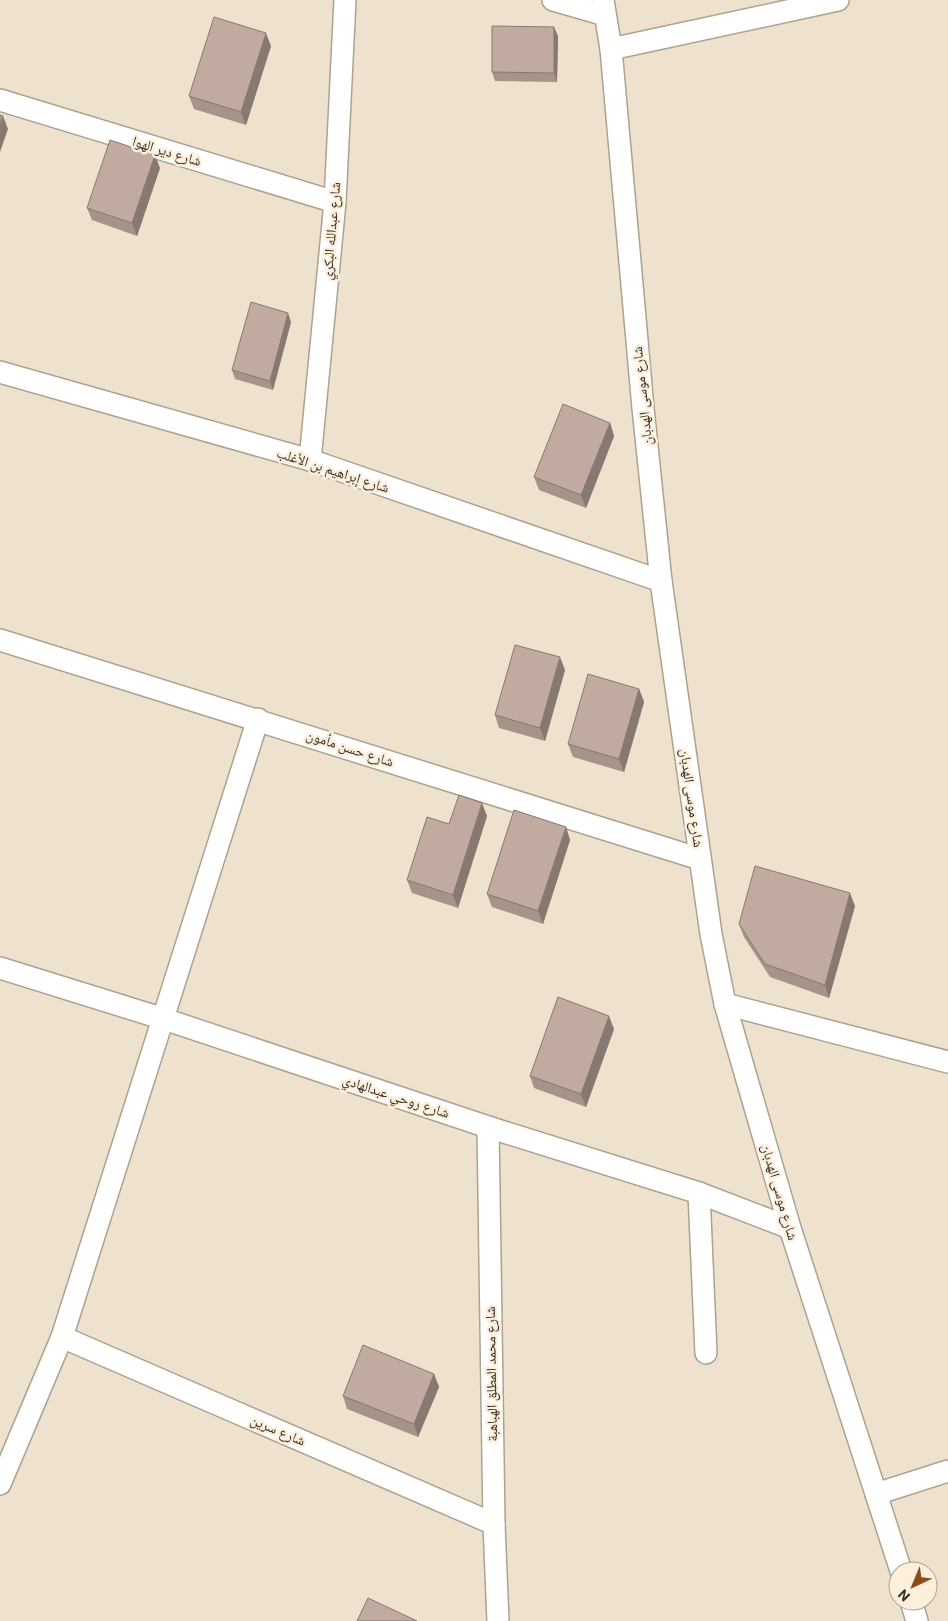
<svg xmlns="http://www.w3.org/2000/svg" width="948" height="1621" viewBox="0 0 948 1621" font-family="Roboto,'Noto Naskh Arabic',sans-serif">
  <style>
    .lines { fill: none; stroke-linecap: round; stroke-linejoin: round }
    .street-casing { stroke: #ada28f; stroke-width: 24 }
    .street { stroke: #fff; stroke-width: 21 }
    .wall { fill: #a6938a }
    .shaded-wall { fill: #877871 }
    .building { fill: #c1aba1; stroke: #877871 }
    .labels { text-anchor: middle; stroke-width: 5; stroke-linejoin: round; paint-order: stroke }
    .street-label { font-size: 14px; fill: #332e26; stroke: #fcefdc }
  </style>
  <rect width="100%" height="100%" fill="#eee2ce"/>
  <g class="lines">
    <!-- street casing -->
    <g class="street-casing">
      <g id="street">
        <path d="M553 0 605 15"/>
        <path d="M603 0 611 49 643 408 661 581 711 934 725 1004 790 1228 901 1571"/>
        <path d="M611 49 838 0"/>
        <path d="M0 100 335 202"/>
        <path d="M0 372 310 460 661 581"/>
        <path d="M310 460 335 202 345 0"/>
        <path d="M0 640 700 859"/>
        <path d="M0 968 164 1019 488 1127 699 1193 790 1228"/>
        <path d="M725 1004 948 1062"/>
        <path d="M488 1127 494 1524 498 1621"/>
        <path d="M699 1193 706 1353"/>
        <path d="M62 1337 494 1524"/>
        <path d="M0 1484 62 1337 258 719"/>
        <path d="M876 1494 948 1471"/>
        <path d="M911 1601 917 1621"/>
      </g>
    </g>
    <!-- street -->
    <use href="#street" class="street"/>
  </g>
  <!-- wall -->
  <g class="wall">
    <path d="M558 36 557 82 495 81 492 72Z"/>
    <path d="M271 46 246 125 194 109 189 96Z"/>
    <path d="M160 168 137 236 92 220 87 208Z"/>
    <path d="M291 322 273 390 235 379 232 370Z"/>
    <path d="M610 423 614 436 586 508 539 490 534 477Z"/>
    <path d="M565 670 545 741 499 728 495 715Z"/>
    <path d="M639 689 644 702 624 772 573 757 568 744Z"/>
    <path d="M487 816 458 908 412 893 407 880 449 824Z"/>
    <path d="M566 827 570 840 543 924 492 907 487 894Z"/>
    <path d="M855 906 829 998 770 977 744 937 739 924Z"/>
    <path d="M614 1029 586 1107 534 1088 530 1076Z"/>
    <path d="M434 1374 439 1387 418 1437 347 1409 343 1396Z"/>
  </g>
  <!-- shaded-wall -->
  <g class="shaded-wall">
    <path d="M554 27 558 36 557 82 554 73Z"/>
    <path d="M266 33 271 46 246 125 241 112Z"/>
    <path d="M3 116 8 129 0 152V125Z"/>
    <path d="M155 155 160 168 137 236 132 223Z"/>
    <path d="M288 313 291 322 273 390 270 381Z"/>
    <path d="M610 423 614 436 586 508 581 495Z"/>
    <path d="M560 657 565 670 545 741 540 728Z"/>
    <path d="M639 689 644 702 624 772 619 759Z"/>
    <path d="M482 803 487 816 458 908 453 895Z"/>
    <path d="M566 827 570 840 543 924 538 911Z"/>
    <path d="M850 893 855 906 829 998 825 985Z"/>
    <path d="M609 1016 614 1029 586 1107 581 1094Z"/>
    <path d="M434 1374 439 1387 418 1437 414 1424Z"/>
  </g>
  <!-- building -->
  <g class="building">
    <path d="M214 17 266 33 241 112 189 96Z"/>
    <path d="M492 26 554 27V73L492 72Z"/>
    <path d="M0 115 3 116 0 125Z"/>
    <path d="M110 140 155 155 132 223 87 208Z"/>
    <path d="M251 302 288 313 270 381 232 370Z"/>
    <path d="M563 404 610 423 581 495 534 477Z"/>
    <path d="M515 645 560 657 540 728 495 715Z"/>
    <path d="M588 674 639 689 619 759 568 744Z"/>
    <path d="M459 795 482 803 453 895 407 880 427 817 449 824Z"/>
    <path d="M514 810 566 827 538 911 487 894Z"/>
    <path d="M755 866 850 893 825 985 765 964 739 924Z"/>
    <path d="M558 997 609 1016 581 1094 530 1076Z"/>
    <path d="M363 1345 434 1374 414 1424 343 1396Z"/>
    <path d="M368 1598 417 1621H357Z"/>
  </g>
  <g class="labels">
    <!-- street labels -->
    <g class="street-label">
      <text transform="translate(167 151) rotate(17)" y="5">شارع دير الهوا</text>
      <text transform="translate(331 231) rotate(-85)" y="5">شارع عبدالله البكري</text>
      <text transform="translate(642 396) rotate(-96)" y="5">شارع موسى الهدبان</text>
      <text transform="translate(333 470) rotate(18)" y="5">شارع إبراهيم بن الأغلب</text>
      <text transform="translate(350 748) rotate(18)" y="5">شارع حسن مأمون</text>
      <text transform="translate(692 798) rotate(82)" y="5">شارع موسى الهدبان</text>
      <text transform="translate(396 1096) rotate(18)" y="5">شارع روحي عبدالهادي</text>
      <text transform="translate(780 1192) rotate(74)" y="5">شارع موسى الهدبان</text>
      <text transform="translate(491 1374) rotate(-91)" y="5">شارع محمد المطلق الهباهبة</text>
      <text transform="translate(278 1430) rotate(23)" y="5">شارع سرين</text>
    </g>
  </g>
  <!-- north arrow -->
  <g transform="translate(913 1586) rotate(224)"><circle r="24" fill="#fcefdc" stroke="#aca293"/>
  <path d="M0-4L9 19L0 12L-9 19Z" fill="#8d4b1a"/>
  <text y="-8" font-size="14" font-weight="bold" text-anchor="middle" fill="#332e26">N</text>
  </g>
</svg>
